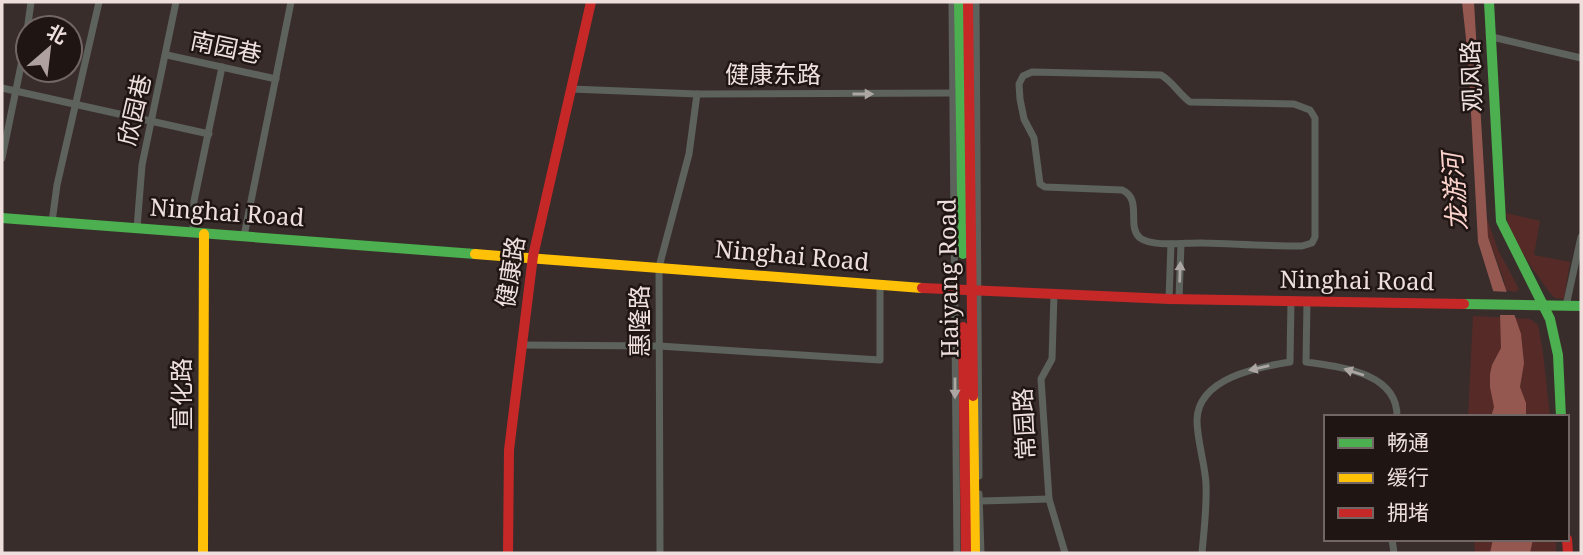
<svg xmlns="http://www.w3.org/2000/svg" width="1583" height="555" viewBox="0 0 1583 555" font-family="'Noto Serif','Noto Sans SC',serif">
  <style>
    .green { fill: #562b27 }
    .water { fill: #955851 }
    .pier { fill: #392d2c }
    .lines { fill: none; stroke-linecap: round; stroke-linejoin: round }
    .street { stroke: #5d625c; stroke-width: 7 }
    .fast { stroke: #4caf50; stroke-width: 10 }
    .slow { stroke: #ffc107; stroke-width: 10 }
    .jam { stroke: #c62828; stroke-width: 10 }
    .oneway { fill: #ada7a3 }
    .labels { text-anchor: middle; stroke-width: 5; stroke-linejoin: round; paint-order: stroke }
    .street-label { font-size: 24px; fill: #eedfdd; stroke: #1f1513 }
    .water-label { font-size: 26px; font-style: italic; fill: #fbd2cc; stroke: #1f1513 }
  </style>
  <rect width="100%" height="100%" fill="#392d2c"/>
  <!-- green -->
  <g class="green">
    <path d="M1506 213 1540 221 1534 255 1570 262 1564 299 1555 298 1550 293C1535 271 1509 240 1506 213Z"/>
    <path d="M1486 216 1498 250 1519 289 1515 292 1505 290 1504 280 1488 237Z"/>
    <path d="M1473 316 1530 319 1538 325 1543 353 1550 417H1468Z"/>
    <path d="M1474 539H1556V553H1475Z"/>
  </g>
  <!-- water -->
  <g class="water">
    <path d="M1462 2H1474L1488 237 1521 334 1524 363 1520 387 1526 403V417H1491L1494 407 1490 387V374L1492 365 1501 348 1500 313 1478 242 1468 57Z"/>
    <path d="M1493 539H1533L1530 553H1490Z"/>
  </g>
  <!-- pier -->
  <path class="pier" d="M1490 291 1509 292 1518 315H1497Z"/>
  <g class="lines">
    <!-- street -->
    <g class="street">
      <path d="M952 2 957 553"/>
      <path d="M976 2 979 476"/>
      <path d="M1492 37 1581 58"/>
      <path d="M167 55 276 79"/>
      <path d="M1032 72 1161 75C1173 82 1179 94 1190 102L1294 104 1310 110 1315 118V237L1312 243 1302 246C1270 246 1237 244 1204 243 1188 242 1154 248 1140 238 1126 226 1143 199 1122 190L1045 187 1040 184 1034 138 1024 119 1020 99 1019 84 1023 76Z"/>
      <path d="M2 88 209 134"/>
      <path d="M571 89 697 94 957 93"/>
      <path d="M2 158 25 46 31 2"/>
      <path d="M52 222 57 185 99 2"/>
      <path d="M137 228 142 165 176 2"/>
      <path d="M193 233 194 201 222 67"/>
      <path d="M244 236 291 2"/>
      <path d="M1054 294 1052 359 1041 379 1049 499 1065 553"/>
      <path d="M1169 299 1171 244"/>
      <path d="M1179 299 1181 244"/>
      <path d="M1307 301 1306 362C1339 367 1398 372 1397 417"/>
      <path d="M1566 306 1581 237"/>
      <path d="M521 345 659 346 880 360V284"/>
      <path d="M979 494 981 553"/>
      <path d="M980 501 1049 499"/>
      <path d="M1392 539 1394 553"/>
      <path d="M660 553 659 267 689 154 697 94"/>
      <path d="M1202 553C1204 530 1207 507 1206 484 1205 463 1197 441 1197 420 1198 378 1258 367 1290 362L1291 300"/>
    </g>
    <!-- fast -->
    <g class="fast">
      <path d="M959 2 963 254"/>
      <path d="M1489 2 1501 221 1550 319 1558 355 1561 417"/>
      <path d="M2 218 475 254"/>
      <path d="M1464 304 1581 306"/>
    </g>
    <!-- slow -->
    <g class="slow">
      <path d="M475 254 922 288"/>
      <path d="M973 396 975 553"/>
      <path d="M203 553 204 234"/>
    </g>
    <!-- jam -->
    <g class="jam">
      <path d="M968 2 973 396"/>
      <path d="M922 288 1169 299 1464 304"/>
      <path d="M963 327 966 553"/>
      <path d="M1567 539 1568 553"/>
      <path d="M508 553 509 450 533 256 591 2"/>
    </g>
  </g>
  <!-- one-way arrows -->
  <defs><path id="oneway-solid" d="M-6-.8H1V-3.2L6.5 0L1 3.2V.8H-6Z" transform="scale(1.75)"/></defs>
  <g class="oneway">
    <use href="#oneway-solid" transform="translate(863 94)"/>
    <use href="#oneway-solid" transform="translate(1180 272) rotate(-88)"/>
    <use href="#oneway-solid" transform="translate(1259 368) rotate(167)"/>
    <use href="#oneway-solid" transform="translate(1354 372) rotate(-162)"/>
    <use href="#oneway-solid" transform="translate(955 388) rotate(90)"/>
  </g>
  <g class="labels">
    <!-- street labels -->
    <g class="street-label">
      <text transform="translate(226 48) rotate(12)" y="8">南园巷</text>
      <text x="773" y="83">健康东路</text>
      <text transform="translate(1472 76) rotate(-92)" y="8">观风路</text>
      <text transform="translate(135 110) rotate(-77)" y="8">欣园巷</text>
      <text transform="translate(227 213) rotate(4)" y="8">Ninghai Road</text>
      <text transform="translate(792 256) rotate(5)" y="8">Ninghai Road</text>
      <text transform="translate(511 272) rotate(-81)" y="8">健康路</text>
      <text transform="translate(949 278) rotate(-91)" y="8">Haiyang Road</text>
      <text transform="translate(1357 281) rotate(1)" y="8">Ninghai Road</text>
      <text transform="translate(640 321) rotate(-90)" y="8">惠隆路</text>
      <text transform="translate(182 394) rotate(-90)" y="8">宣化路</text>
      <text transform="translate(1025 424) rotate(-93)" y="8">常园路</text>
    </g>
    <!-- water labels -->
    <g class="water-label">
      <text transform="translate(1455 192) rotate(-94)" y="9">龙游河</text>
    </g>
  </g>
  <!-- border -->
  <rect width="1583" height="555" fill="none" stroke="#eedfdd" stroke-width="7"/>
  <!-- legend -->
  <rect x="1324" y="415" width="245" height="126" fill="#1f1513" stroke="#726664" stroke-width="2"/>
  <rect x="1338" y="438" width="35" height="10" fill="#4caf50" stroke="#726664" stroke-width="2"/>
  <text x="1387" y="450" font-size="21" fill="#eedfdd">畅通</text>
  <rect x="1338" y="473" width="35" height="10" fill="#ffc107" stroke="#726664" stroke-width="2"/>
  <text x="1387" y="485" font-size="21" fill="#eedfdd">缓行</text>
  <rect x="1338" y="508" width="35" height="10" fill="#c62828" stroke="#726664" stroke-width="2"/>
  <text x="1387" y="520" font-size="21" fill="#eedfdd">拥堵</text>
  <!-- north arrow -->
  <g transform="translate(49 49) rotate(28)"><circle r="33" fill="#1f1513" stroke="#726664" stroke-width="2"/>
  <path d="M0-5L12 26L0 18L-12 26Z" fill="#afa19f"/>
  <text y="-10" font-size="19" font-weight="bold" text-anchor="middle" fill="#eedfdd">北</text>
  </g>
</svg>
